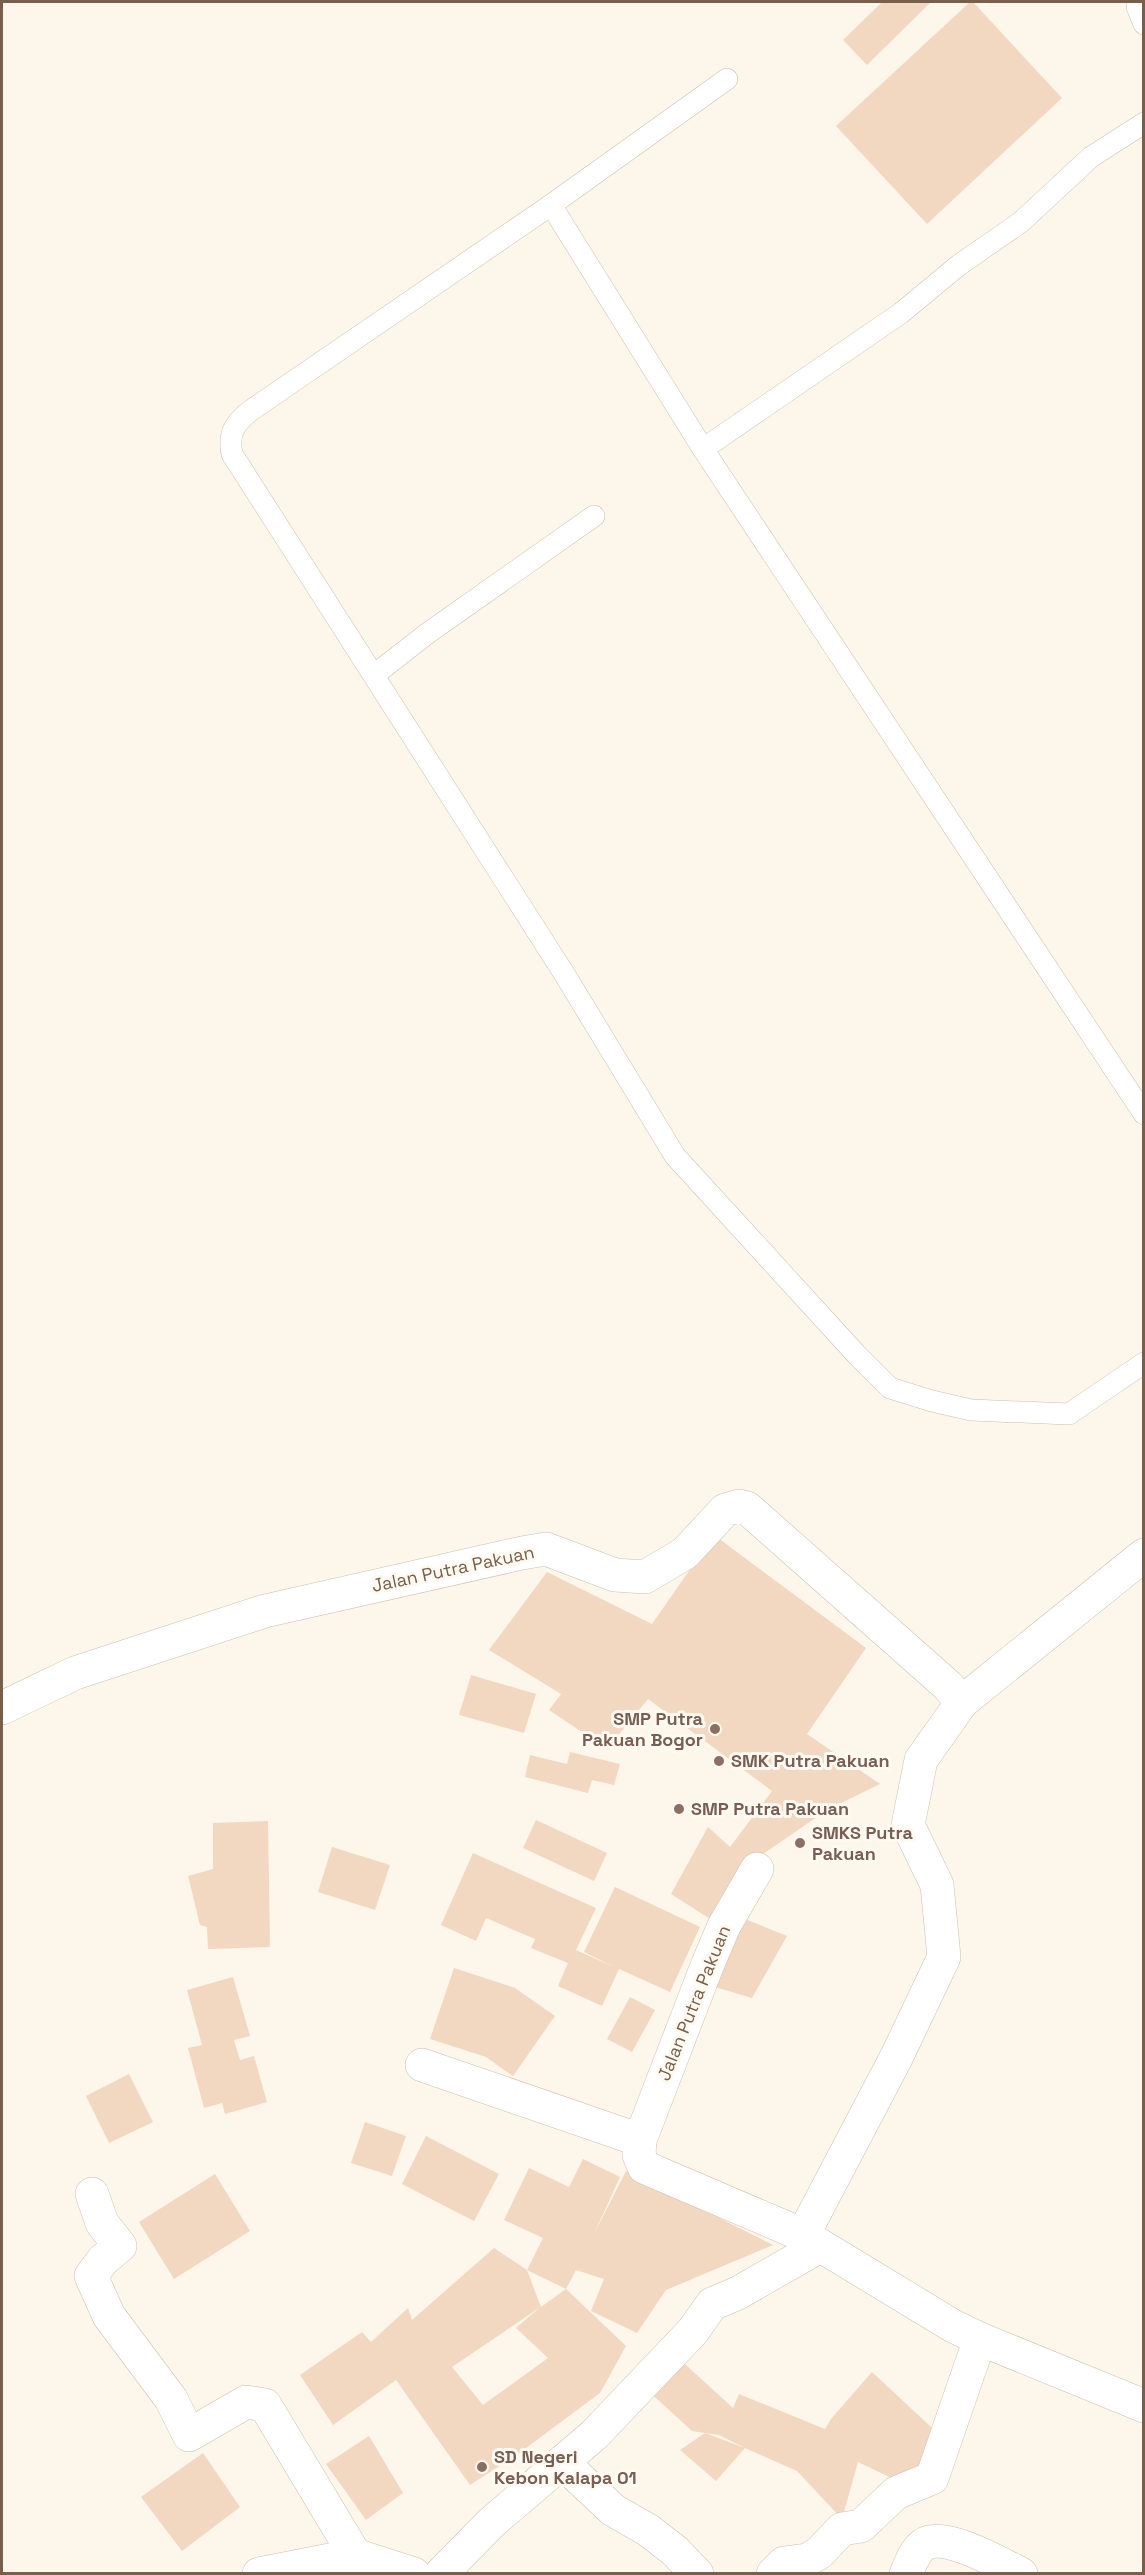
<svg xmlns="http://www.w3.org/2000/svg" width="1145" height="2575" viewBox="0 0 1145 2575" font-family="'Space Grotesk',sans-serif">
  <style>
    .building { fill: #f2d8c1; fill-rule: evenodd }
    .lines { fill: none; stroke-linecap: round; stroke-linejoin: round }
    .lane-casing { stroke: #cfbfae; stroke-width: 22 }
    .street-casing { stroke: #cfbfae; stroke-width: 34 }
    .lane { stroke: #fff; stroke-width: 21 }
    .street { stroke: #fff; stroke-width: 33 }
    .education-dot { fill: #8d6e63; stroke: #fffaf1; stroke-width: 2 }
    .labels { text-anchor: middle; stroke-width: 6; stroke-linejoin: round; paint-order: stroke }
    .street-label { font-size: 18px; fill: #785f4c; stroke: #fffaf1 }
    .education-label { font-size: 18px; font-weight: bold; fill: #785e54; stroke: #fffaf1; text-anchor: start }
  </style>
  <rect width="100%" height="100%" fill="#fdf6ea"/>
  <!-- building -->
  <g class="building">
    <path d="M882 2H931L867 65 843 40Z"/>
    <path d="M970 2H973L1062 98 927 224 836 126Z"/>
    <path d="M714 1535 866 1648 807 1734 880 1784 827 1810 740 1870 715 1922 671 1894 708 1827 730 1847 772 1791 648 1699 607 1749 549 1710 561 1694 489 1650 547 1572 652 1624Z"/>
    <path d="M471 1675 536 1694 524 1733 459 1715Z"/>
    <path d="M570 1752 620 1764 614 1785 592 1780 588 1793 525 1777 530 1755 567 1764Z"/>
    <path d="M536 1820 607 1853 594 1881 523 1848Z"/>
    <path d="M268 1821 270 1947 208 1949 207 1927 200 1925 188 1876 213 1869V1823Z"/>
    <path d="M332 1847 390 1865 375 1910 318 1892Z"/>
    <path d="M473 1853 596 1908 576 1950 614 1967 584 1952 615 1887 700 1927 670 1992 619 1969 602 2006 558 1986 568 1963 531 1948 535 1939 486 1918 476 1941 441 1925Z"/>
    <path d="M735 1915 787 1936 752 1998 715 1987Z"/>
    <path d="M454 1968 515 1988 555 2016 513 2076 486 2057 430 2039Z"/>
    <path d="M233 1977 250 2036 234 2040 240 2060 254 2056 267 2102 225 2114 222 2103 204 2108 188 2048 202 2045 187 1990Z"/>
    <path d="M630 1997 655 2010 632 2052 607 2039Z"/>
    <path d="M129 2074 153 2122 109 2143 86 2096Z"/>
    <path d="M365 2122 406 2136 392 2176 351 2163Z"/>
    <path d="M426 2136 499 2174 474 2221 402 2184Z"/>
    <path d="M583 2159 620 2177 594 2234 626 2171 773 2245 666 2290 637 2333 591 2311 604 2279 576 2270 566 2289 527 2270 543 2238 504 2220 529 2168 569 2187Z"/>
    <path d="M215 2174 250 2231 174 2279 139 2222Z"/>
    <path d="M494 2248 527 2270 541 2307 566 2289 626 2346 600 2393 518 2454 470 2485 396 2380 333 2425 300 2375 362 2332 371 2342 408 2308 412 2320ZM539 2308 516 2328 548 2358 483 2405 452 2367Z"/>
    <path d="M675 2355 733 2408 739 2394 825 2429 831 2419 872 2372 945 2440 906 2485 858 2462 842 2519 797 2471 745 2448 716 2481 680 2450 705 2433 692 2431 645 2388ZM705 2433 719 2435 743 2447H742Z"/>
    <path d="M369 2436 403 2493 366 2520 326 2464Z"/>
    <path d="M203 2453 240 2507 182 2551 141 2497Z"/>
  </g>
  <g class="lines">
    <!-- lane casing -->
    <g class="lane-casing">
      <g id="lane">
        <path d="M1138 2 1137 7 1144 24"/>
        <path d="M727 79 551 205 250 411C234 424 228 434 232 454L565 975 675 1156 856 1354 890 1388 932 1401 971 1410 1069 1414 1144 1363"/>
        <path d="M551 205 703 449 1144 1114"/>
        <path d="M703 449 901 313 959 265 1021 222 1091 157 1144 123"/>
        <path d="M374 675 428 633 594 516"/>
      </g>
    </g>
    <!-- street casing -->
    <g class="street-casing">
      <g id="street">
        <path d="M2 1708 75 1673 265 1611 522 1553 546 1549 615 1575 645 1577 685 1553 725 1510 739 1506 747 1508 947 1685 962 1702"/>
        <path d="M757 1869 724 1926 707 1966 640 2140 639 2155 644 2167 803 2235 953 2326 980 2339 1144 2406"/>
        <path d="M422 2065 640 2140"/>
        <path d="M92 2194 102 2223 120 2246 103 2260 91 2276 109 2316 171 2399 189 2435 246 2402 265 2405 355 2555"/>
        <path d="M803 2235 897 2056 944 1957 937 1885 908 1825 921 1760 962 1702 1144 1555"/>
        <path d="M562 2462 613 2510 648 2530 675 2551 697 2574"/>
        <path d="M259 2574 355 2555 414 2574"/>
        <path d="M441 2574 491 2523 594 2435 693 2331 712 2304 738 2293 820 2246"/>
        <path d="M773 2574 784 2563 807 2560 819 2553 842 2529 861 2526 896 2493 932 2478 980 2339"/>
        <path d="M906 2574C911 2563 914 2552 923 2545 942 2530 1001 2564 1021 2574"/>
      </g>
    </g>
    <!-- lane -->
    <use href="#lane" class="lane"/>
    <!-- street -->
    <use href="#street" class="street"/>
  </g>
  <!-- markers -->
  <g class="education-dot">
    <circle cx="715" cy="1729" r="6"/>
    <circle cx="719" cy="1761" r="6"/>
    <circle cx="679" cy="1809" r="6"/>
    <circle cx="800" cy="1843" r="6"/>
    <circle cx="482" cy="2467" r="6"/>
  </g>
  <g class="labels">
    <!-- street labels -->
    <g class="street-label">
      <text transform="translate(453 1569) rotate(-12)" y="6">Jalan Putra Pakuan</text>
      <text transform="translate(694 2003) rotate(-68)" y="6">Jalan Putra Pakuan</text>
    </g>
    <!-- education labels -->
    <g class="education-label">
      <text x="703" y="1725" text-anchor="end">SMP Putra<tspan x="703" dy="21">Pakuan Bogor</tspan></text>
      <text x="731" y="1767">SMK Putra Pakuan</text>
      <text x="691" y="1815">SMP Putra Pakuan</text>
      <text x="812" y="1839">SMKS Putra<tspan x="812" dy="21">Pakuan</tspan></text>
      <text x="494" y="2463">SD Negeri<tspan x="494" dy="21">Kebon Kalapa 01</tspan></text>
    </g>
  </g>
  <!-- border -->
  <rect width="1145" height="2575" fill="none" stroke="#785f4c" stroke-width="6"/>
</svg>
